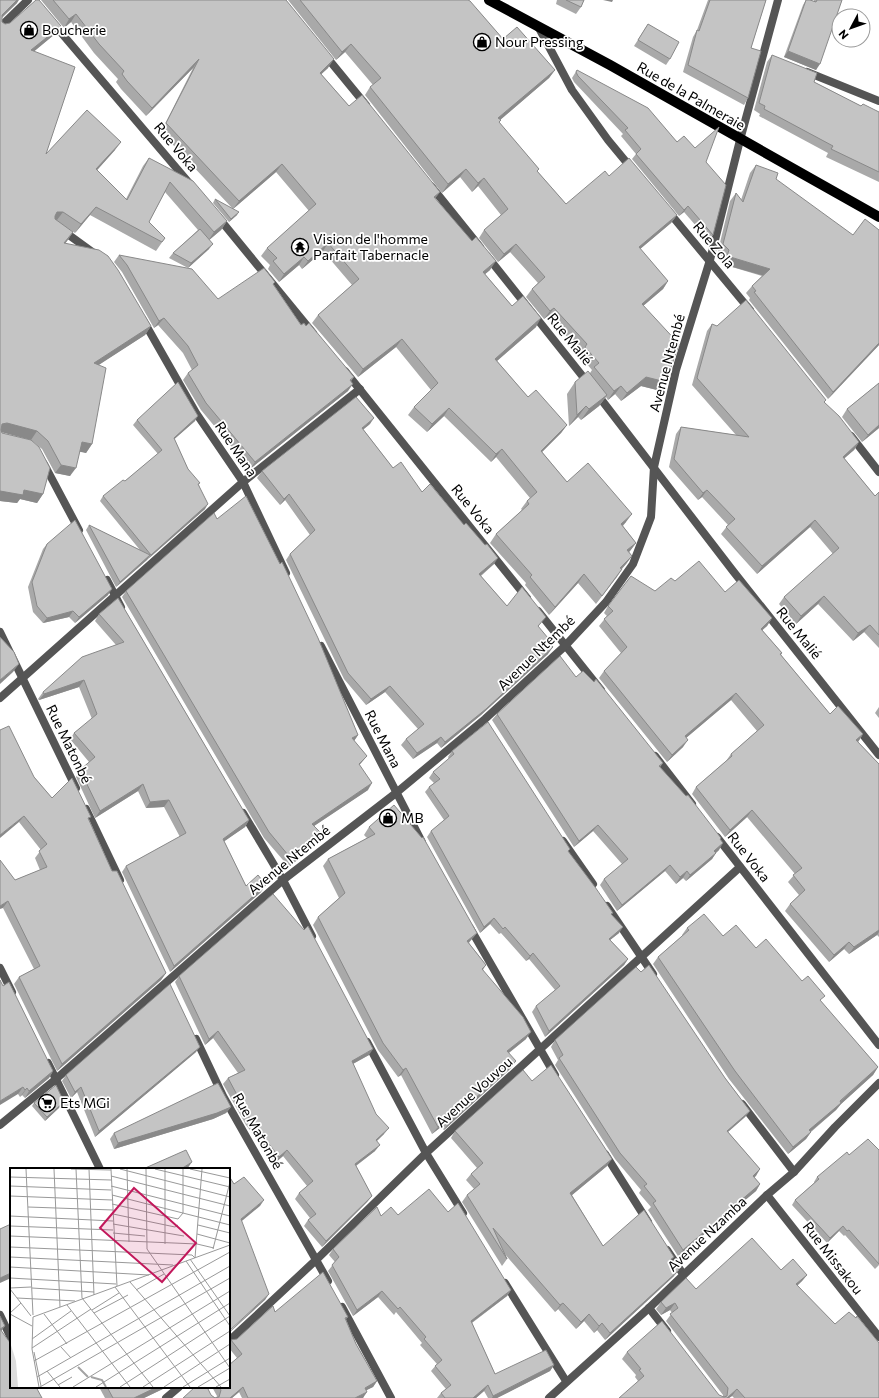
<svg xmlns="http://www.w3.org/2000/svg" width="879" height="1398" viewBox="0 0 879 1398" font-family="Commissioner,sans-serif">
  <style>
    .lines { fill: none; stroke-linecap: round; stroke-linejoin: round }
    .street { stroke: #555; stroke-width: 8 }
    .primary { stroke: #000; stroke-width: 10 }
    .wall { fill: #a9a9a9 }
    .shaded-wall { fill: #898989 }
    .building { fill: #c4c4c4; stroke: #898989 }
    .labels { text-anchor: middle; stroke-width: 3.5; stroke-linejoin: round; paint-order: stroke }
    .poi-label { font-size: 14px; fill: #000; stroke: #fff; text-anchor: start }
    .street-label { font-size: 14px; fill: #000; stroke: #fff }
    .inset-river { fill: none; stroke: #a3a3a3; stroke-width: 2 }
    .inset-road { fill: none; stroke: #999; stroke-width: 1 }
    .view { fill: #c2185b; fill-opacity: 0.15; stroke: #c2185b; stroke-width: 2 }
    .inset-edge { fill: none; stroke: #000; stroke-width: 2 }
  </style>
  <rect width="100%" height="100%" fill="#fff"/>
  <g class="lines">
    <!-- street -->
    <g class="street">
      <path d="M52 22 190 184"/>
      <path d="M0 27 28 0"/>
      <path d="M539 28 572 90 608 140 632 169"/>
      <path d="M325 55 366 105"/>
      <path d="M807 72 879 101"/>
      <path d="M431 186 480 247"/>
      <path d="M668 211 750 310"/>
      <path d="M218 217 313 333"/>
      <path d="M62 230 95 254"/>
      <path d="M487 256 588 383"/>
      <path d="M143 320 196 413 243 482 286 573"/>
      <path d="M345 371 527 598"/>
      <path d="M597 394 733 571 879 755"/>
      <path d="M851 436 879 472"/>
      <path d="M44 464 79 530"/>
      <path d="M107 580 121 607"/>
      <path d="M538 611 601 690"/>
      <path d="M0 632 76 788"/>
      <path d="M321 646 422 842"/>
      <path d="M0 698 243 482 360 389"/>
      <path d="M655 756 692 804"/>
      <path d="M86 809 120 880"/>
      <path d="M243 813 283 880 312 936"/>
      <path d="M717 837 879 1045"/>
      <path d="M563 841 593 884"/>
      <path d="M607 906 653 974"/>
      <path d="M470 928 555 1075"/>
      <path d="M0 968 12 992"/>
      <path d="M196 1039 223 1096 328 1281"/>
      <path d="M367 1042 426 1153 463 1213"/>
      <path d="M48 1063 100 1169"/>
      <path d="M742 1104 794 1172"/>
      <path d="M0 1125 56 1079 283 880 396 793 485 719 565 646 606 602 633 564 651 517 654 467 676 370 710 260 740 140 778 0"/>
      <path d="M605 1154 648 1222"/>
      <path d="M767 1195 879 1337"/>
      <path d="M667 1250 683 1274"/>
      <path d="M505 1283 566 1381"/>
      <path d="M342 1307 391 1398"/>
      <path d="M649 1308 667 1331"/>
      <path d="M0 1315 11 1338"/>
      <path d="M229 1341 316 1260 426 1153 740 867"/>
      <path d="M166 1398 179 1387"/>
      <path d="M549 1398 649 1308 767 1195 794 1172 835 1127 879 1083"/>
    </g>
    <!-- primary -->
    <path class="primary" d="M489 0 610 65 879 217"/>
  </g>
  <!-- wall -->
  <g class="wall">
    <path d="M0 0 17 3 2 18V22L5 24 55 34 34 51 46 154 115 150 97 170 126 199 143 166 149 158 227 221 221 230 209 240V249L188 268 169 258 173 253 198 230 165 192 149 222 165 238 156 251 90 215 75 233 57 221 73 232 65 244 151 326 145 335 98 365 92 444 86 453 80 451 70 476 55 473 42 449 31 440 2 432 43 494 37 503 20 499 17 503 0 501Z"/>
    <path d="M41 0H286L328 68 321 74 349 106 440 192 435 198 490 270 485 274 512 306 536 327 497 361 528 397 567 425 561 433 542 452 567 482 626 522 623 526 636 543 629 552 632 556 626 564 622 569 617 577 596 604 578 583 549 615 525 585 526 583 490 543 496 534 522 510 521 509 527 501 530 498 496 457 491 462 444 416 427 432 408 415 414 407 431 390 396 347 358 377 312 323 318 315 352 285 323 251 302 269 299 265 279 282 268 269 270 265 261 256 267 248 309 211 276 172 233 209 237 215 229 222 213 203 215 199 233 209 161 132 193 68 146 116 121 89 116 82 118 79 94 53 71 22 64 28Z"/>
    <path d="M288 0H468L503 39 555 70 549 78 500 120H501L499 123 539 169 537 171 566 204 609 176 677 215 671 223 640 249 668 281 663 289 643 306 666 382 661 391 641 386 621 401 615 394 608 400 606 397 599 406 581 420 578 417 569 426 567 394 575 382 590 373 592 370 579 355 581 352 548 316 544 319 526 297 532 289 538 283 510 252 498 262 479 238 484 230 501 215 478 186 472 192 460 177 442 193 365 95 370 87 373 85 345 52 336 60Z"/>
    <path d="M557 0H584L581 7 576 14 556 4Z"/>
    <path d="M708 0H766L751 48 748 98 744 105 683 72 693 37 697 30Z"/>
    <path d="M806 0H810L814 1V0H842L816 70 784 57 803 5Z"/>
    <path d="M648 24 670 59 666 65 634 46Z"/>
    <path d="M772 55 814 82 861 106 879 112V182L826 157 828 153 759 116 760 114 754 110 767 62Z"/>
    <path d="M577 70 706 162 713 235 709 241 684 212 679 216 632 159 636 154 621 136 623 134 574 82 572 78Z"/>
    <path d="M756 165 776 179 879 345 828 399 749 300 750 298 746 293 752 286 762 276 722 264 723 258 718 251 730 201 736 193 741 200 750 173Z"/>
    <path d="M119 255 218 299 274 285 301 325 354 377 351 381 348 391 250 469 201 410 183 380 188 373 192 370 183 353 158 325 154 328 122 272 114 262Z"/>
    <path d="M712 324 826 400 824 402 859 442 854 450 844 458 875 496 879 492V648L864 632 853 641 818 604 796 624 779 604 784 597 833 554 810 527 757 574 721 534 728 525 702 497 698 500 669 467 676 434 681 427 736 435 692 385 707 331Z"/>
    <path d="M879 383V428L862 442 842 417 847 409Z"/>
    <path d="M137 420 195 421 174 439 188 469 199 485 205 509 116 587 86 530 89 525 140 550 100 501 103 496 125 481 158 454 133 425Z"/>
    <path d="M370 424 363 429 393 468 422 492 494 564 481 576 507 606 541 623 538 627 547 640 548 654 481 715 441 748 437 743 413 759 401 745 406 739 418 729 385 692 366 705 344 679 286 560 290 554 310 535 285 500 280 505 257 478 262 471Z"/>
    <path d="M217 519 358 735 354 741 367 756 359 765 368 790 314 826 323 835 319 841 289 867 264 838 122 597 126 591Z"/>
    <path d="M47 544 108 595 75 623 69 617 43 623 33 612 28 587 43 549Z"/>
    <path d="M675 581 725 592 772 618 767 626 762 630 782 653 781 655 830 714 863 734 858 742 879 764V937L877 935 849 954 844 949 829 962 785 911 790 904 799 895 788 882 795 874 747 817 725 837 692 794 696 787 726 761 731 754 757 731 731 700 686 738 683 747 667 762 599 678 604 671 621 653 599 626 607 616 604 613 608 606 655 591Z"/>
    <path d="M118 598 249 820 245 827 224 841 246 886 261 892 170 972 122 872 126 866 180 837 164 807 146 808 138 791 95 818 76 777 80 770 89 762 70 739 74 733 92 719 79 687 39 700 38 699 43 692 116 645 95 621 99 614Z"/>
    <path d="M576 677 663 763 660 767 721 838 720 839 719 850 716 853 712 859 686 881 683 878 676 884 665 871 617 911 600 885 604 879 622 864 593 831 574 847 492 720 497 714Z"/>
    <path d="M879 707V718L875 713Z"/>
    <path d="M452 751 570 849 568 851 611 914 619 933 610 940 628 959 624 965 545 1037 532 1012 536 1006 555 990 529 959 526 961 501 933 499 934 490 924 480 933 427 837 431 831 444 820 425 792 429 787 434 783 429 778 433 772 449 759 448 757Z"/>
    <path d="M34 777 52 798 89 819 112 871 166 973 161 980 57 1071 14 984 19 977 34 969 3 908 15 880 40 870 35 858 41 850 19 822Z"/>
    <path d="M369 827 477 933 471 940 469 943 486 965 483 970 526 1039 509 1053 511 1068 444 1130 441 1127 432 1134 401 1075 398 1077 378 1050 313 925 318 917 339 898 323 866 328 859 367 838 364 835Z"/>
    <path d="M687 928 723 936 756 948 802 981 821 1002 878 1067 873 1075 841 1104 836 1110 811 1132 806 1139 788 1154 729 1079 653 964 658 957 682 936V935Z"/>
    <path d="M179 976 369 1055 353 1064 384 1134 377 1141 375 1151 356 1166 372 1196 367 1202 322 1247 304 1226 308 1220 310 1218 295 1199 299 1193 307 1186 283 1156 275 1163 246 1125 223 1084 228 1078 238 1073 213 1038 205 1045 175 982Z"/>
    <path d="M3 986 53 1071 49 1078 25 1098 22 1095 20 1097 18 1094Z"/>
    <path d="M555 1040 725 1078 750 1111 745 1117 728 1132 760 1169 754 1177 760 1184 756 1191 678 1256 648 1210 651 1207 639 1193 641 1190 615 1159 555 1065 558 1060 551 1047Z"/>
    <path d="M196 1052 95 1137 77 1092 71 1098 62 1081 66 1075Z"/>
    <path d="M34 1103 62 1105 45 1121 32 1106Z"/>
    <path d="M231 1107 226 1113 213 1119 114 1149 110 1139 114 1133Z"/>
    <path d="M455 1131 607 1166 572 1195 603 1246 671 1261 674 1276 605 1340 597 1330 594 1333 584 1321 576 1329 558 1309 555 1312 503 1252 507 1259 502 1266 462 1202 467 1195 474 1189 466 1180 471 1174 477 1168 451 1138Z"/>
    <path d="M879 1150V1265L875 1269 845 1235 844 1236 839 1231 827 1243 792 1205 795 1200 814 1183V1182L817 1177 849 1155Z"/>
    <path d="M398 1215 511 1290 507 1296 472 1323 495 1374 554 1365 550 1371 497 1398H488L484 1391 476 1398H437L441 1393 446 1389 431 1371 437 1364 420 1345 422 1343 396 1312 394 1315 378 1297 353 1316 328 1271 335 1262 329 1255 333 1249 381 1216Z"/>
    <path d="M781 1270 807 1275 802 1281 797 1286 835 1324 879 1398H734L732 1396 729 1398 638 1381 635 1377 636 1375 622 1359 627 1352 723 1397V1395L666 1321 672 1313 670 1310 661 1315 656 1309 661 1302 696 1289Z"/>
    <path d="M275 1312 348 1317 346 1319 356 1344 377 1381 373 1387 366 1390 363 1398H242L239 1392 232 1398H183L211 1395 215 1398H216L217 1396 212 1387H229L237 1358 229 1348V1343L231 1340 237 1339Z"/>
    <path d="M99 1387H167L144 1398H105Z"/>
  </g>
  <!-- shaded-wall -->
  <g class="shaded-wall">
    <path d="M17 0H19L17 3 0 19 2 15Z"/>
    <path d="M603 0H613L612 2Z"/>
    <path d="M76 14 71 22 64 28 69 19Z"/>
    <path d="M61 26 55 34 25 59 31 50Z"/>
    <path d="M351 44 345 52 336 60 342 52Z"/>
    <path d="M788 51 820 64 816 70 784 57Z"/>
    <path d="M199 59 193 68 146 116 152 108Z"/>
    <path d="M334 59 328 68 314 81 320 73Z"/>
    <path d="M555 70 549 78 493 126 498 118Z"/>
    <path d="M121 142 115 150 90 178 96 169Z"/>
    <path d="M282 164 276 172 233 209 239 201Z"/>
    <path d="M466 169 460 177 442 193 448 184Z"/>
    <path d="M484 178 478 186 472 192 478 183Z"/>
    <path d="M440 192 434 200V197Z"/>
    <path d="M688 206 684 212 679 216 684 210Z"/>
    <path d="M96 207 90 215 75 233 81 224Z"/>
    <path d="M57 212H63L57 220H51Z"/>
    <path d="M239 212 237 215 229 222 231 219Z"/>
    <path d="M677 215 671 223 633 255 639 247Z"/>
    <path d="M227 221 221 230 208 241 214 232Z"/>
    <path d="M73 232 67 241 58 252 64 243Z"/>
    <path d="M328 243 323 251 302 269 308 261Z"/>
    <path d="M213 244 209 249 188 268 191 263Z"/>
    <path d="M516 244 510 252 498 262 504 254Z"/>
    <path d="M727 256 770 269 765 276 722 264Z"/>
    <path d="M304 257 299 265 279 282 284 274Z"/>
    <path d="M496 261 490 270 478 280 483 272Z"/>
    <path d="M668 281 663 289 636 312 642 304Z"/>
    <path d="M554 308 548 316 544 319 550 311Z"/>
    <path d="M164 318 158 325 154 328 159 321Z"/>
    <path d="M541 318 536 327 490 367 495 359Z"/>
    <path d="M151 326 145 335 88 372 94 363Z"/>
    <path d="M402 339 396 347 358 377 363 369Z"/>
    <path d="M879 343V345L828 399 833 392Z"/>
    <path d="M646 377 666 382 661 391 641 386 621 401 627 393Z"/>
    <path d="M353 384 348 391 250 469 255 462Z"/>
    <path d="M621 386 615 394 608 400 614 391Z"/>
    <path d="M607 395 599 406 581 420 589 409Z"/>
    <path d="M586 406 578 417 569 426 577 415Z"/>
    <path d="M449 408 444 416 427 432 432 424Z"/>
    <path d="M198 416 195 421 170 443 174 438Z"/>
    <path d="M374 418 370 424 358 434 362 428Z"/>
    <path d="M7 423 37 431 31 440 1 432H0L2 424Z"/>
    <path d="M567 425 561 433 535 459 541 451Z"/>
    <path d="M879 425V428L862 442 868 435Z"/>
    <path d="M82 442 92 444 86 453 76 451Z"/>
    <path d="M859 442 854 450 838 464 843 457Z"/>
    <path d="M502 449 496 457 491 462 496 454Z"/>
    <path d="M61 465 76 468 70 476 55 473Z"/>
    <path d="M24 490 43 494 37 503 20 499 17 503 0 501V491Z"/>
    <path d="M707 490 702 497 698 500 703 493Z"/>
    <path d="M289 494 285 500 280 505 284 499Z"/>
    <path d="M208 504 205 509 148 559 151 555Z"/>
    <path d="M632 514 626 522 616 532 621 524Z"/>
    <path d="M815 520 810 527 757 574 762 566Z"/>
    <path d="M636 543 630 551 622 558 627 550Z"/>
    <path d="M150 555 147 560 116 587 120 582Z"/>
    <path d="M632 556 626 564 615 576 620 568Z"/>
    <path d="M498 558 494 564 475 580 479 574Z"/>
    <path d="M584 574 578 583 549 615 555 607Z"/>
    <path d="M112 589 108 595 75 623 79 617Z"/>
    <path d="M824 596 818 604 796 624 801 616Z"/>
    <path d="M73 611 69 617 43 623 47 618Z"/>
    <path d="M772 618 767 626 756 636 761 629Z"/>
    <path d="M870 625 864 632 853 641 858 633Z"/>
    <path d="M553 647 548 654 481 715 441 748 445 742Z"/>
    <path d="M19 664 13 672 0 684V680Z"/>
    <path d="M84 680 79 687 39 700 44 694Z"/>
    <path d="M390 686 385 692 366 705 371 699Z"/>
    <path d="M736 693 731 700 680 743 685 736Z"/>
    <path d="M863 734 858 742 856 740Z"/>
    <path d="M358 735 354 741 352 738Z"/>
    <path d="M441 737 437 743 413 759 417 753Z"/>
    <path d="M688 740 683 747 667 762 672 755Z"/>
    <path d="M367 756 362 762 354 771 359 764Z"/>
    <path d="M372 783 368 790 308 830 312 824Z"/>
    <path d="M143 784 138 791 95 818 100 811Z"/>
    <path d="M169 800 164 807 146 808 150 802Z"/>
    <path d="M752 810 747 817 725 837 730 830Z"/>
    <path d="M24 816 19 822 0 838V835Z"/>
    <path d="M249 820 245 827 219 845 223 839Z"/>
    <path d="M598 825 593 831 574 847 579 841Z"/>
    <path d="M323 835 319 841 289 867 293 861Z"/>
    <path d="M723 843 719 850 710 858 714 851Z"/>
    <path d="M716 853 712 859 686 881 690 875Z"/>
    <path d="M670 865 665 871 617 911 622 905Z"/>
    <path d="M687 871 683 878 676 884 680 877Z"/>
    <path d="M266 885 261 892 170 972 174 966Z"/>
    <path d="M8 901 3 908 0 909V906Z"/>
    <path d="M494 918 490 924 480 933 484 927Z"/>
    <path d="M623 927 619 933 605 944 609 939Z"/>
    <path d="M879 930V932L877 935 849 954 854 947Z"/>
    <path d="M477 933 471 940 462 949 467 941Z"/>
    <path d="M849 942 844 949 829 962 834 955Z"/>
    <path d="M533 953 529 959 526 961 530 956Z"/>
    <path d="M628 959 624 965 545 1037 549 1031Z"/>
    <path d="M166 973 161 980 57 1071 62 1064Z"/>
    <path d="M218 1031 213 1038 205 1045 209 1039Z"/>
    <path d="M531 1032 526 1039 502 1058 507 1051Z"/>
    <path d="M200 1047 196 1052 95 1137 99 1131Z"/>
    <path d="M373 1049 369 1055 347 1067 352 1061Z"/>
    <path d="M516 1061 511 1068 444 1130 449 1122Z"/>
    <path d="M878 1067 873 1075 841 1104 836 1110 804 1137 809 1130Z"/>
    <path d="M406 1068 401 1075 398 1077 403 1070Z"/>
    <path d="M53 1071 49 1078 25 1098 29 1091Z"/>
    <path d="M23 1087 18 1094 0 1105V1101Z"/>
    <path d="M81 1087 77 1092 71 1098 75 1092Z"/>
    <path d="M27 1088 22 1095 20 1097 25 1090Z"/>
    <path d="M64 1102 62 1105 45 1121 47 1117Z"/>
    <path d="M231 1107 226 1113 213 1119 114 1149 118 1143Z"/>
    <path d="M750 1111 745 1117 722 1137 727 1131Z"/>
    <path d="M446 1119 441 1127 432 1134 438 1127Z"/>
    <path d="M389 1128 384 1134 371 1146 376 1140Z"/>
    <path d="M811 1132 806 1139 788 1154 793 1147Z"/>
    <path d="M380 1145 375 1151 350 1170 355 1164Z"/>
    <path d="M287 1150 283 1156 275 1163 279 1157Z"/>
    <path d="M612 1159 607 1166 566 1200 570 1193Z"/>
    <path d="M192 1162 187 1169H181Z"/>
    <path d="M760 1169 756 1176 748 1183 753 1176Z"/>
    <path d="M760 1184 756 1191 678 1256 683 1250Z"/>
    <path d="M372 1196 367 1202 322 1247 326 1241Z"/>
    <path d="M264 1200 260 1206 237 1225 241 1219Z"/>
    <path d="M843 1226 839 1231 827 1243 830 1238Z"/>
    <path d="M679 1270 674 1276 605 1340 610 1333Z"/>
    <path d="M11 1273V1278L0 1283V1278Z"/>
    <path d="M807 1275 802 1281 791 1291 796 1284Z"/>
    <path d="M511 1290 507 1296 467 1326 471 1321Z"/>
    <path d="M382 1291 378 1297 353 1316 357 1310Z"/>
    <path d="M269 1294 265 1300 229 1333V1332Z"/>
    <path d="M563 1303 558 1309 555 1312 560 1305Z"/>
    <path d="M675 1303 670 1310 661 1315 666 1308Z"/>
    <path d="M589 1314 584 1321 576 1329 581 1322Z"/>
    <path d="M602 1323 597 1330 594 1333 599 1326Z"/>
    <path d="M5 1326 0 1333V1329Z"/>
    <path d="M554 1365 550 1371 497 1398H492L493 1396Z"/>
    <path d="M377 1381 373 1387 361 1393 365 1388Z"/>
    <path d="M488 1385 484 1391 476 1398H473Z"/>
    <path d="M157 1387H167L144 1398H134Z"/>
    <path d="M243 1387 239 1392 232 1398H230Z"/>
    <path d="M737 1389 732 1396 729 1398H727Z"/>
    <path d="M367 1392 363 1398H355Z"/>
  </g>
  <!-- building -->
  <g class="building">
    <path d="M0 0H17L2 15V22L5 24 10 23 36 0H39L61 26 31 50 75 67 46 154 87 110 121 142 96 169 127 200 149 158 193 181 227 221 214 232 170 182 149 222 165 238 162 242 96 207 81 224 63 212H57L55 216V219L73 232 64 243 99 250 108 256 118 270 151 326 94 363 106 368 92 444 82 442 76 468 61 465 48 441 37 431 7 423 2 424 1 430 2 433 31 440 39 447 50 468 43 494 24 490 23 495 0 491Z"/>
    <path d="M53 0H286L334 59 320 73 349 106 362 95 440 192 434 197 472 241 476 237 496 261 483 272 512 306 523 296 541 318 495 359 528 397 536 390 567 425 541 451 567 482 588 463 632 514 621 524 636 543 627 550 632 556 620 568 622 569 602 596 584 574 555 607 530 577 532 575 496 534 529 504 527 501 537 492 502 449 496 454 449 408 432 424 414 407 438 383 402 339 363 369 318 315 359 279 328 243 308 261 304 257 284 274 273 261 277 258 267 248 316 204 282 164 239 201 166 123 199 59 152 108 127 81 122 74 124 71 99 44 76 14 69 19Z"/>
    <path d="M300 0H468L470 1 503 39 517 27 555 70 498 118 501 120 499 122 539 169 537 171 566 204 605 171 609 176 629 158 677 215 639 247 668 281 642 304 679 344 666 382 646 377 627 393 621 386 614 391 594 367 599 363 585 347 587 344 554 308 550 311 532 289 545 277 516 244 504 254 484 230 508 209 484 178 478 183 466 169 448 184 370 87 381 78 351 44 342 52Z"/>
    <path d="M566 0H584L581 7Z"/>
    <path d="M710 0H766L751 48 761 51 748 98 688 65 697 30 699 31Z"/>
    <path d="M806 0H810L816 2 817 0H842L820 64 788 51Z"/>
    <path d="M648 24 679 42 670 59 638 40Z"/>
    <path d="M772 55 817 73 814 82 861 106 863 104 879 112V172L831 149 833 146 764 109 765 106 759 103Z"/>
    <path d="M577 70 648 108 677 142 684 136 695 148 719 127 706 162 726 185 713 235 688 206 684 210 636 154 641 149 625 130 628 128 578 76 576 72Z"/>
    <path d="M756 165 778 173 776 179 853 235 865 219 879 230V343L833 392 754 292 756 291 752 286 770 269 727 256 729 250 723 244 736 193 743 202Z"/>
    <path d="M215 199 239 212 231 219Z"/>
    <path d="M200 229 213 244 191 263 173 253Z"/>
    <path d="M119 255 192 269 218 299 264 268 275 282 273 284 301 325 304 323 306 326 309 323 354 377 350 380 353 384 255 462 206 403 188 373 198 365 188 346 164 318 159 321 127 265Z"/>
    <path d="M746 300 826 400 824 402 839 416 859 442 843 457 875 496 879 492V635L870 625 858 633 824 596 801 616 784 597 839 548 815 520 762 566 726 527 735 519 707 490 703 493 674 459 681 427 749 437 697 378 712 324 717 326Z"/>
    <path d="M588 371 607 395 589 409 586 406 577 415 575 382Z"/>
    <path d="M178 382 198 416 174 438 188 469 200 483 198 484 208 504 151 555 103 496 123 480 125 481 162 450 137 420Z"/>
    <path d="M879 383V425L868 435 847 409Z"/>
    <path d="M356 397 374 418 362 428 393 468 401 462 422 492 430 484 464 525 466 523 485 545 487 544 498 558 479 574 507 606 522 587 546 617 538 626 548 638 547 640 553 647 486 709 445 742 441 737 417 753 406 739 424 724 390 686 371 699 348 673 290 554 315 530 289 494 284 499 262 471Z"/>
    <path d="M246 496 280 564 282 562 318 638 358 735 352 738 367 756 359 764 372 783 312 824 323 835 293 861 269 832 126 591 214 513 217 519Z"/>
    <path d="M75 520 112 589 79 617 73 611 47 618 37 606 32 582 47 544Z"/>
    <path d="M89 525 150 555 120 582Z"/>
    <path d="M699 561 725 592 739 580 772 618 761 629 782 653 780 654 830 714 838 706 863 734 856 740 879 764V930L854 947 849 942 834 955 790 904 805 890 793 875 802 868 752 810 730 830 696 787 732 756 731 754 764 725 736 693 685 736 688 740 672 755 604 671 627 647 604 619 613 611 608 606 631 576 655 591 671 578 675 581Z"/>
    <path d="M118 598 249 820 223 839 246 886 258 875 266 885 174 966 126 866 186 833 169 800 150 802 143 784 100 811 80 770 95 757 74 733 97 714 84 680 44 694 43 692 82 657 124 642 99 614Z"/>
    <path d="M0 637 14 652 19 664 0 680Z"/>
    <path d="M560 656 576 677 583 671 594 682 596 679 663 763 659 766 686 796 688 795 721 838 720 839 723 843 714 851 716 853 690 875 687 871 680 877 670 865 622 905 604 879 628 859 598 825 579 841 497 714Z"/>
    <path d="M488 722 570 849 568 851 595 887 613 913 611 914 623 927 609 939 628 959 549 1031 536 1006 560 986 533 953 530 956 505 927 503 929 494 918 484 927 431 831 449 816 429 787 440 779 433 772 454 754 452 751Z"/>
    <path d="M9 726 34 777 52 798 72 778 91 817 88 818 112 871H117L166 973 62 1064 19 977 40 966 8 901 0 906V860L15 880 47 867 39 851 47 844 24 816 0 835V730Z"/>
    <path d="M394 805 422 838 423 837 477 933 467 941 486 965 482 969 523 1017 531 1032 507 1051 516 1061 449 1122 446 1119 438 1127 406 1068 403 1070 383 1043 318 917 345 893 328 859 375 834 369 827Z"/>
    <path d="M273 894 304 930 308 926 373 1049 352 1061 376 1114 389 1128 376 1140 380 1145 355 1164 372 1196 326 1241 308 1220 316 1214 299 1193 313 1181 287 1150 279 1157 250 1119 228 1078 245 1070 218 1031 209 1039 179 976Z"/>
    <path d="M704 914 723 936 736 925 756 948 766 939 802 981 808 976 825 996 820 1000 878 1067 840 1101 841 1103 809 1130 811 1132 793 1147 735 1071 658 957 689 930 687 928Z"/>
    <path d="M649 965 725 1078 750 1111 727 1131 760 1169 753 1176 760 1184 683 1250 653 1203 656 1201 644 1186 647 1184 620 1153 559 1058 563 1055 555 1040 636 967 641 972Z"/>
    <path d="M0 980 3 986 9 982 53 1071 29 1091 27 1088 25 1090 23 1087 0 1101Z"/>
    <path d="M170 984 200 1047 99 1131 81 1087 75 1092 66 1075Z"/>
    <path d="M551 1065 612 1159 570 1193 603 1246 644 1210 674 1257 670 1260 679 1270 610 1333 602 1323 599 1326 589 1314 581 1322 563 1303 560 1305 493 1228 507 1259 467 1195 480 1184 471 1174 483 1163 455 1131 523 1070 532 1081Z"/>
    <path d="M218 1083 231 1107 217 1113 118 1143 114 1133Z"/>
    <path d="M56 1085 64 1102 47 1117 34 1103Z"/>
    <path d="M868 1139 879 1150V1264L849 1230 847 1231 843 1226 830 1238 795 1200 819 1179 817 1177 847 1152 849 1155Z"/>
    <path d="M186 1150 192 1162 181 1169H143Z"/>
    <path d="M229 1176 234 1184 244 1177 264 1200 241 1219 269 1294 229 1331V1332Z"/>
    <path d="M429 1189 448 1212 458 1203 511 1290 471 1321 495 1374 546 1350 554 1365 493 1396 488 1385 473 1398H445L441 1393 451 1385 435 1366 442 1360 424 1339 426 1337 400 1307 398 1309 382 1291 357 1310 332 1265 339 1257 333 1249 377 1207 381 1216 391 1207 398 1215Z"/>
    <path d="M11 1224V1273L0 1278V1229Z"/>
    <path d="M752 1238 781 1270 793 1259 807 1275 796 1284 835 1324 849 1312 856 1318 857 1316 879 1343V1398H745L737 1389 727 1398H619L644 1376 639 1370 641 1369 627 1352 662 1321 719 1395 724 1397 727 1396 728 1388 670 1314 678 1308 675 1303 666 1308 661 1302 686 1278 696 1289Z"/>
    <path d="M323 1272 348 1317 345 1318 356 1344 377 1381 365 1388 367 1392 355 1398H248L243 1387 230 1398H183L195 1387H207L211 1395 215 1398 219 1397 221 1390 219 1387H229V1365L242 1354 231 1340 237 1339 273 1306 275 1312Z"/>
    <path d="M0 1316 5 1326 0 1329 11 1344V1387H36L42 1398H0Z"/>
    <path d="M107 1387H157L134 1398H113Z"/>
  </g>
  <!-- icons -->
  <defs>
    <g id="shop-ring" transform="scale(0.9)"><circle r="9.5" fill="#fff" stroke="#000" stroke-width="1.5"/><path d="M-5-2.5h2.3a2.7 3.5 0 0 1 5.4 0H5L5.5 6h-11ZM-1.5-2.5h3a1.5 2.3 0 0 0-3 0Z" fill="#000"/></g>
    <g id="temple-ring" transform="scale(0.9)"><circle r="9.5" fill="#fff" stroke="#000" stroke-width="1.5"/><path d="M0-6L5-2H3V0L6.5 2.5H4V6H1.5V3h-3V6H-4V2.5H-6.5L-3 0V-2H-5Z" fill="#000"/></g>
    <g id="supermarket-ring" transform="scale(0.9)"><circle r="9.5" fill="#fff" stroke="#000" stroke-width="1.5"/><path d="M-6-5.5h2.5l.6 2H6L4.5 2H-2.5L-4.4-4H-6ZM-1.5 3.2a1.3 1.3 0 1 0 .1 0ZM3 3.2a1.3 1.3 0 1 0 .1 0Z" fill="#000"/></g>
  </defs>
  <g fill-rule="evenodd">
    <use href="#shop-ring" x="29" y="30"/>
    <use href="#shop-ring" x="482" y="42"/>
    <use href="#temple-ring" x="300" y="247"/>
    <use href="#shop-ring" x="388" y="818"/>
    <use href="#supermarket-ring" x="47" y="1103"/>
  </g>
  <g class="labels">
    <!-- poi labels -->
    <g class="poi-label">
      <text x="42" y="35">Boucherie</text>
      <text x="495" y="47">Nour Pressing</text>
      <text x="313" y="244">Vision de l'homme<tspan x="313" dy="16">Parfait Tabernacle</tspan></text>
      <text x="401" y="823">MB</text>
      <text x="60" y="1108">Ets MGi</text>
    </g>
    <!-- street labels -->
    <g class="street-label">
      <text transform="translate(691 96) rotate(30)" y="5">Rue de la Palmeraie</text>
      <text transform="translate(176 147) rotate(50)" y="5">Rue Voka</text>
      <text transform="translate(714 245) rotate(50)" y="5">Rue Zola</text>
      <text transform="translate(570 339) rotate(51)" y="5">Rue Malié</text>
      <text transform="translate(667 363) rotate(-75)" y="5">Avenue Ntembé</text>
      <text transform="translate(236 449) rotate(56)" y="5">Rue Mana</text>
      <text transform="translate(473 509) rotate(51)" y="5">Rue Voka</text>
      <text transform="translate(799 633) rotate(51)" y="5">Rue Malié</text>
      <text transform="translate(536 653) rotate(-44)" y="5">Avenue Ntembé</text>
      <text transform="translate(383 739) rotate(63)" y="5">Rue Mana</text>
      <text transform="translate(69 744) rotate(64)" y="5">Rue Matonbé</text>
      <text transform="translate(749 857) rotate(52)" y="5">Rue Voka</text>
      <text transform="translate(289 860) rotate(-39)" y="5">Avenue Ntembé</text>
      <text transform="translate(474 1092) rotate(-42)" y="5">Avenue Vouvou</text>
      <text transform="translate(258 1131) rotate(60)" y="5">Rue Matonbé</text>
      <text transform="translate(707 1234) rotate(-43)" y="5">Avenue Nzamba</text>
      <text transform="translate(833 1258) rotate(52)" y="5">Rue Missakou</text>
    </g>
  </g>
  <!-- overview -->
  <g transform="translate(10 1168)">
    <rect width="220" height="220" fill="#fff"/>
    <path d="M0 174 6 193 8 219H0Z" fill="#dcdcdc"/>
    <path class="inset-river" d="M68 199 78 209M81 209 92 212 96 219"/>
    <path class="inset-road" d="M16 1 23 147M44 1 50 139M61 1 101 2M66 1 72 130 143 219M79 1 84 127M101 1 107 118M110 1 220 29M117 1 119 74M136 1 137 81 220 200M145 1 220 19M155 1V76M180 1 220 10M101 8 220 38M0 9 101 12M0 18 101 22M101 18 220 48M102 27 220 57M0 28 102 32M102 36 168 51 173 45V1M18 39 103 42M103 46 165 59 168 57M0 48 103 53M103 56 174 68M188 57 220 65M0 58 103 62M103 65 135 68M187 66 220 75M0 68 187 76 204 80M0 79 182 87 185 90 192 1M203 81 220 14M0 89 163 97M180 91 220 148M176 93 220 158M0 99 139 107M0 110 106 116M120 114 211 219M105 119 180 219M0 120 21 119M22 120 84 124M0 121 21 148M126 122 154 106M7 130 65 133M57 137 120 219M82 142 109 125M0 145 11 135M84 145 118 127M0 146 22 158M34 146 57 176M23 149 220 77M23 149 22 181 29 219M22 171 61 143M51 179 61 190M22 180 81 141M24 184 31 218M24 193 220 84M37 203 50 219M27 209 220 98M48 217 62 209M30 219 220 110M63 219 220 123M86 219 220 135M110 219 220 148M133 219 220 163M154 219 220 176M173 219 220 190M188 219 220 200M206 219 220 211"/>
    <path class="view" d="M124 20 186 75 152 114 90 60Z"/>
    <rect width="220" height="220" class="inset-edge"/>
  </g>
  <!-- north arrow -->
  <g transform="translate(851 28) rotate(229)"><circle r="19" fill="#ffffff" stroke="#999999"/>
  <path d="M0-3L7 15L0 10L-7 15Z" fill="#000000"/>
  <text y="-6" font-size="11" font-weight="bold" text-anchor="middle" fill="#000000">N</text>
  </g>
</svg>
